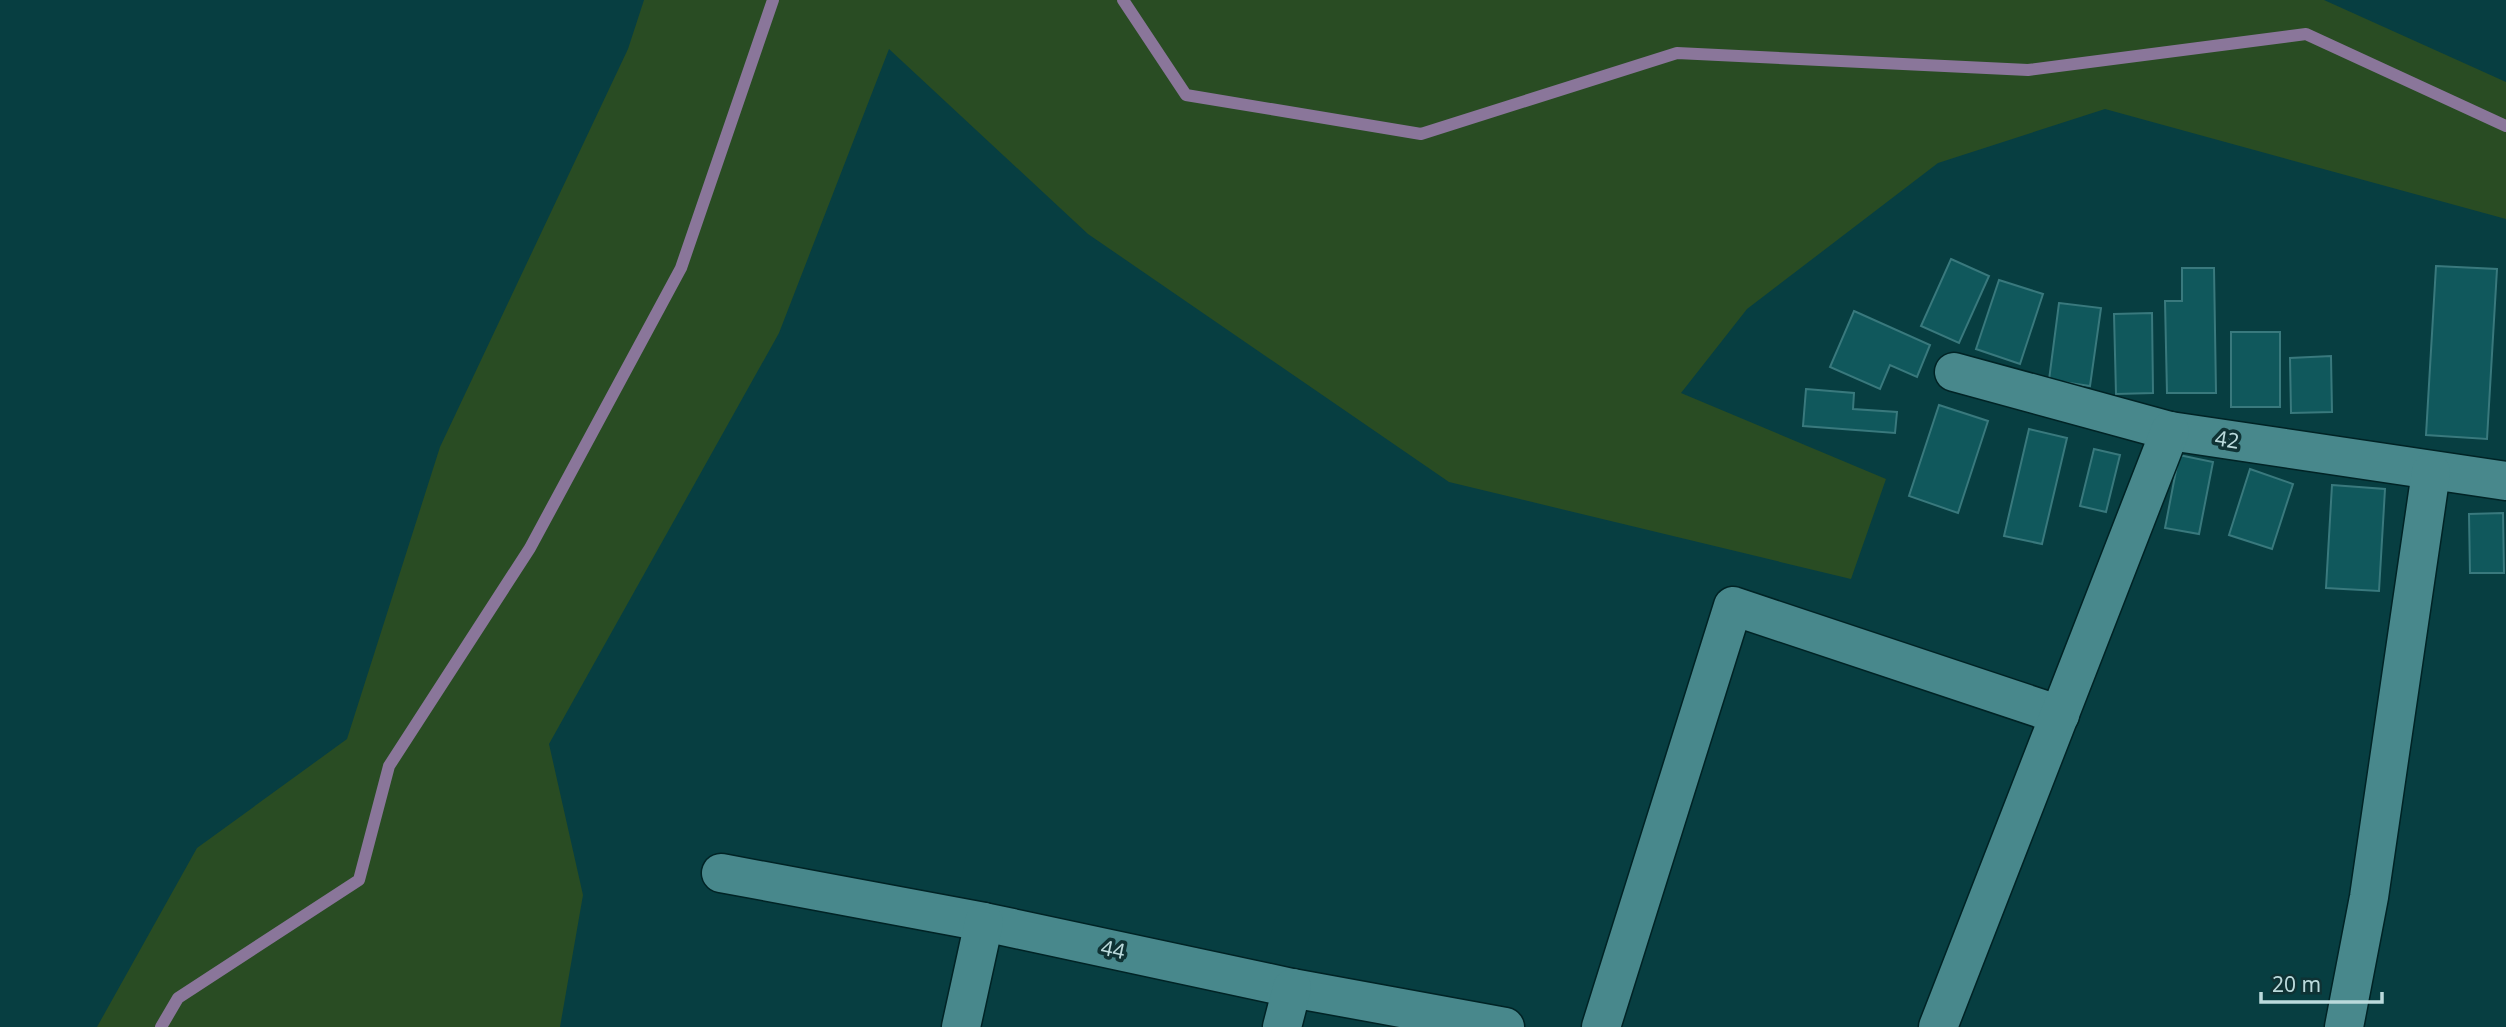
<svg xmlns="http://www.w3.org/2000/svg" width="2506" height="1027" viewBox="0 0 2506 1027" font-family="'Noto Sans',sans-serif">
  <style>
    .green { fill: #294c23 }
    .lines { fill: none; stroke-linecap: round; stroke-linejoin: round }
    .stream { stroke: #8a769a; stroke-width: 12 }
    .building { fill: #10585c; stroke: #39797d; stroke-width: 2 }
    .minor-casing { stroke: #002325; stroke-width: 41 }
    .minor { stroke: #48888c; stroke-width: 38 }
    .labels { text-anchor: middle; stroke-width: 7; stroke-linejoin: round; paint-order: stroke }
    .street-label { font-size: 21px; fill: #bbdadc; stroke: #0f3234 }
  </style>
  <rect width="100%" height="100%" fill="#073e41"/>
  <!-- green -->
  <path class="green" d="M644 0H2324L2506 82V219L2105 109 1938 163 1747 309 1681 393 1886 479 1851 579 1449 482 1088 234 889 49 779 333 549 744 583 895 560 1027H97L197 848 347 739 440 447 628 49Z"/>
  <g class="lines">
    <!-- stream -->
    <g class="stream">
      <path d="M1123 0 1186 95 1421 134 1677 53 2028 70 2306 34 2506 126"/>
      <path d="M161 1027 178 998 359 880 389 766 530 548 681 268 773 0"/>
    </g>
  </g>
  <!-- building -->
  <g class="building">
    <path d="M1951 259 1989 276 1959 343 1921 326Z"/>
    <path d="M2436 266 2497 269 2487 439 2426 435Z"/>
    <path d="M2182 268H2214L2216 393H2167L2165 301H2182Z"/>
    <path d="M1999 280 2043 294 2020 364 1976 349Z"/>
    <path d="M2059 303 2101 308 2090 386 2049 380Z"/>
    <path d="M1854 311 1930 345 1917 377 1890 365 1880 389 1830 367Z"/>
    <path d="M2152 313 2153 393 2116 394 2114 314Z"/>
    <rect x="2231" y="332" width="49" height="75"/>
    <path d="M2331 356 2332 412 2291 413 2290 358Z"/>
    <path d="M1806 389 1854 393 1853 409 1897 412 1895 433 1803 426Z"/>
    <path d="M1939 405 1988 421 1958 513 1909 496Z"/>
    <path d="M2029 429 2067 438 2042 544 2004 536Z"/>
    <path d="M2094 449 2120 455 2106 512 2080 506Z"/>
    <path d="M2179 455 2213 462 2199 534 2165 528Z"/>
    <path d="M2250 469 2293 484 2272 549 2229 535Z"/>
    <path d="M2332 485 2385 489 2379 591 2326 588Z"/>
    <path d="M2503 513 2504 573H2470L2469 514Z"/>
  </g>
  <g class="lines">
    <!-- minor casing -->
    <g class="minor-casing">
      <g id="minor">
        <path d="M1954 372 2170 431 2506 481"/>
        <path d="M721 873 984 922 1292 988 1505 1027"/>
        <path d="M961 1027 984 922"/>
        <path d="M1282 1027 1292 988"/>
        <path d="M1601 1027 1733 606 2060 715"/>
        <path d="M1938 1027 2170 431"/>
        <path d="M2344 1027 2369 897 2431 472"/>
      </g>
    </g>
    <!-- minor -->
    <use href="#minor" class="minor"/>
  </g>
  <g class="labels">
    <!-- street labels -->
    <g class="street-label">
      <text transform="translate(2227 440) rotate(9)" y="7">42</text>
      <text transform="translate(1113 950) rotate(12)" y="7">44</text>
    </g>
  </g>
  <!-- scale -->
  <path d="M2261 992v10h121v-10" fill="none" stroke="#bbdadc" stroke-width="3.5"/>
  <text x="2272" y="992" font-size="21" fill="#bbdadc" stroke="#0f3234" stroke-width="5" paint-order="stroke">20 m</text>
</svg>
